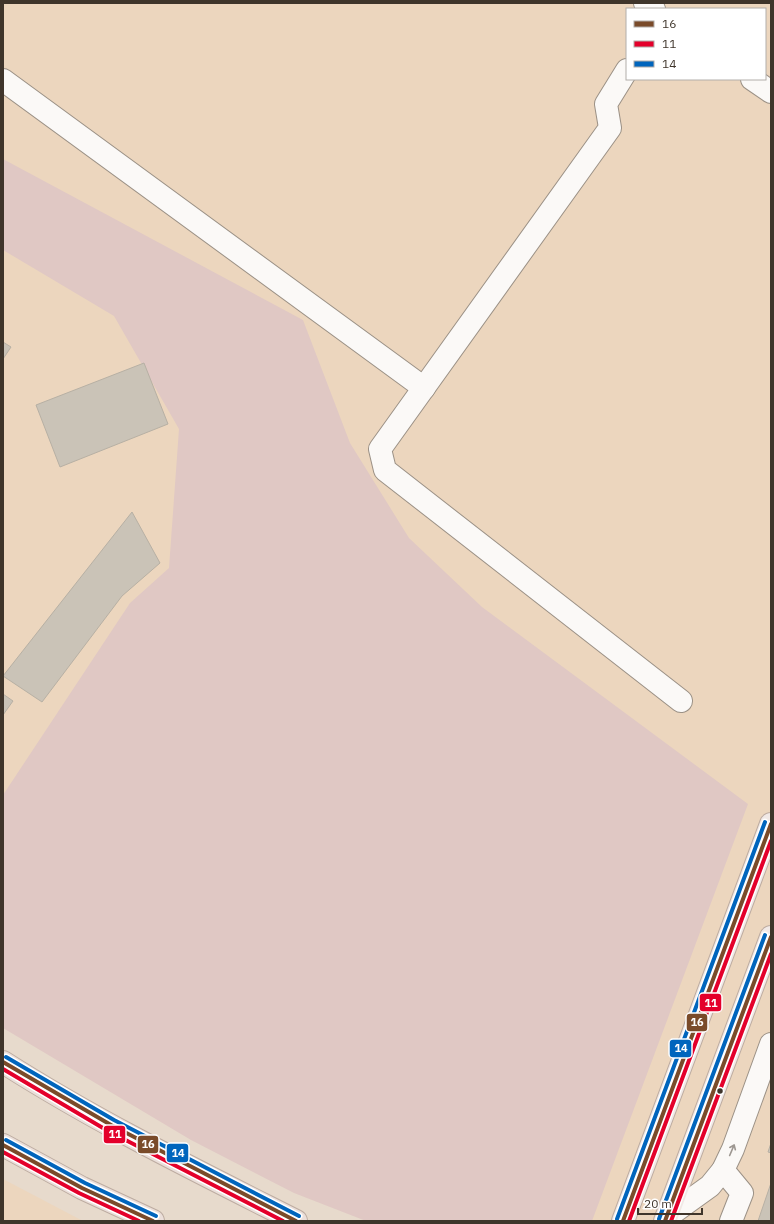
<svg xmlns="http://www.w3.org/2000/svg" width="774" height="1224" viewBox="0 0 774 1224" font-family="'IBM Plex Sans',sans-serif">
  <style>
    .built { fill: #ecd6be; fill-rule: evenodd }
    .green { fill: #e0c8c4 }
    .building { fill: #cac3b7; stroke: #b7b0a4 }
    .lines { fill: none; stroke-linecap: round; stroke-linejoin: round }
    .minor-casing { stroke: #9b9186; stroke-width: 24 }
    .major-casing { stroke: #bdaca1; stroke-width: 24 }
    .highway-casing { stroke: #bdaca1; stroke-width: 24 }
    .minor { stroke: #fbf9f7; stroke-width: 22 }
    .major { stroke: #f1e9e6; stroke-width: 22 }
    .highway { stroke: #ebdfda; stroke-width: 22 }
    .bus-1-casing { stroke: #fff; stroke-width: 7 }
    .bus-2-casing { stroke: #fff; stroke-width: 7 }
    .bus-3-casing { stroke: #fff; stroke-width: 7 }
    .bus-1 { stroke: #7a4b2a; stroke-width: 4 }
    .bus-2 { stroke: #e4002b; stroke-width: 4 }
    .bus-3 { stroke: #0065bd; stroke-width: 4 }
    .oneway { stroke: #9d9791 }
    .bus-dot { fill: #3f352b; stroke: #fff; stroke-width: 1.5 }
    .line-badge { stroke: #fff; stroke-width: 1.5 }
    .badge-label { font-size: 11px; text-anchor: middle; font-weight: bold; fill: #fff }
  </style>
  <rect width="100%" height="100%" fill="#e7dacc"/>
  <!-- built -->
  <g class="built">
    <path d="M3 3H771V1221H416L3 1025ZM627 9H765V79H627Z"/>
    <path d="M3 1179 83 1221H3Z"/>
  </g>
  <!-- green -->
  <path class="green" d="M3 159 303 320 350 443 409 538 482 607 748 804 592 1221H366L294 1193 191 1140 3 1028V795L130 603 169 568 179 429 114 316 3 250Z"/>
  <!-- building -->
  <g class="building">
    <path d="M3 342 11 347 3 359Z"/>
    <path d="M144 363 168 424 60 467 36 405Z"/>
    <path d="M132 512 160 563 122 596 42 702 3 676Z"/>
    <path d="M3 694 13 701 3 715Z"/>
    <path d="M771 1143V1153L768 1152Z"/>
    <path d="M771 1183V1221H758Z"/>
  </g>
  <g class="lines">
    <!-- minor casing -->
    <g class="minor-casing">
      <g id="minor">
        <path d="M645 3 654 9"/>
        <path d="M627 70 606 104 610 128 380 449 385 470 681 701"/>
        <path d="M752 79 771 92"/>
        <path d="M3 80 424 388"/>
        <path d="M723 1170 742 1193 731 1221"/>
        <path d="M667 1217 710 1186 723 1170 733 1149 771 1044"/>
      </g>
    </g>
    <!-- major casing -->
    <g class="major-casing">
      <g id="major">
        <path d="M623 1221 771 824"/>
        <path d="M665 1221 771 937"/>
      </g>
    </g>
    <!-- highway casing -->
    <g class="highway-casing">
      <g id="highway">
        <path d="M3 1062C97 1122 197 1171 296 1221"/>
        <path d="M3 1145 82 1188 153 1221"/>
      </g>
    </g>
    <!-- minor -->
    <use href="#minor" class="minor"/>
    <!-- major -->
    <use href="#major" class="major"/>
    <!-- highway -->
    <use href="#highway" class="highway"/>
    <!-- bus-1 casing -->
    <g class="bus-1-casing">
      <g id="bus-1">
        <path d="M3 1062 111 1125 296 1221"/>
        <path d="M3 1145 82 1188 153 1221"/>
        <path d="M623 1221 771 824"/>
        <path d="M665 1221 771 937"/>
      </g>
    </g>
    <!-- bus-2 casing -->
    <g class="bus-2-casing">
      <g id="bus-2">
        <path d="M3 1069 108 1131 283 1221"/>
        <path d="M3 1152 79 1193 139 1221"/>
        <path d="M629 1221 771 841"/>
        <path d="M671 1221 771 954"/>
      </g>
    </g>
    <!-- bus-3 casing -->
    <g class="bus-3-casing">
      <g id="bus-3">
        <path d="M6 1057 114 1120 299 1216"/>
        <path d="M6 1140 85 1183 156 1216"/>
        <path d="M617 1219 765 822"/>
        <path d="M659 1219 765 935"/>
      </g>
    </g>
    <!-- bus-1 -->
    <use href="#bus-1" class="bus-1"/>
    <!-- bus-2 -->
    <use href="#bus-2" class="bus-2"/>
    <!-- bus-3 -->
    <use href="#bus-3" class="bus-3"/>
  </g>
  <!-- one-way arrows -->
  <defs><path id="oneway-shaft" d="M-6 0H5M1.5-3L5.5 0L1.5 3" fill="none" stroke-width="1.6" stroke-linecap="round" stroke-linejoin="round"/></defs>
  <use class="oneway" href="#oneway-shaft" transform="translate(732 1150) rotate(-67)"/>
  <!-- markers -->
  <circle class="bus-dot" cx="720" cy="1091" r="3.5"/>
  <g class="line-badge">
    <rect x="699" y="993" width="23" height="19" rx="4" fill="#e4002b"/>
    <rect x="686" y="1013" width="22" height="19" rx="4" fill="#7a4b2a"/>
    <rect x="669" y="1039" width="23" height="19" rx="4" fill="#0065bd"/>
    <rect x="103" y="1125" width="23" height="19" rx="4" fill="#e4002b"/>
    <rect x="137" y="1135" width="22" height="19" rx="4" fill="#7a4b2a"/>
    <rect x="166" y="1143" width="23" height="20" rx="4" fill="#0065bd"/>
  </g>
  <g class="badge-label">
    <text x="711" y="1007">11</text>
    <text x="697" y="1026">16</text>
    <text x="681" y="1052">14</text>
    <text x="115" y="1138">11</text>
    <text x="148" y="1148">16</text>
    <text x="178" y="1157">14</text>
  </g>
  <!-- border -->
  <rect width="774" height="1224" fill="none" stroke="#3f352b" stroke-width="8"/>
  <!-- legend -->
  <rect x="626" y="8" width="140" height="72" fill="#ffffff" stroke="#b2aeaa"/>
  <rect x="634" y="21" width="20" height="6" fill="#7a4b2a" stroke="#b2aeaa"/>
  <text x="662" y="28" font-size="12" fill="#3f352b">16</text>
  <rect x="634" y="41" width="20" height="6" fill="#e4002b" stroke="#b2aeaa"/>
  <text x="662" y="48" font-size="12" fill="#3f352b">11</text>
  <rect x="634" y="61" width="20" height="6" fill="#0065bd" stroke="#b2aeaa"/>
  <text x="662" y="68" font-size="12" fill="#3f352b">14</text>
  <!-- scale -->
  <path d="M638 1208v6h64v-6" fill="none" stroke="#3f352b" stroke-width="2"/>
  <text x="644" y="1208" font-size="12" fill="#3f352b" stroke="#ffffff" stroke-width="3" paint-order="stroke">20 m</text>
</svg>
